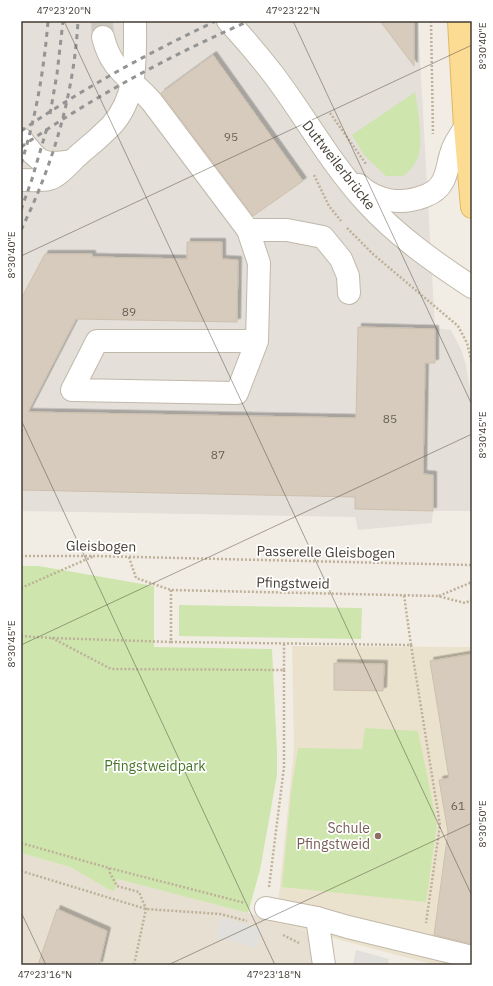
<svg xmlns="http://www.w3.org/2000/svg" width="493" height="986" viewBox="0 0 493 986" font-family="'IBM Plex Sans',sans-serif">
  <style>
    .residential { fill: #e6dfd2 }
    .industrial { fill: #e4dfd9 }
    .education { fill: #ebe2ce }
    .green { fill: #cee6ad }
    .parking { fill: #e2e0dc }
    .building { fill: #d6cbbd; stroke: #cec0ad; filter: url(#shadow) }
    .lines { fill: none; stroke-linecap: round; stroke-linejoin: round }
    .minor-tunnel { stroke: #cfcac1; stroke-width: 22; stroke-dasharray: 22 11; stroke-linecap: butt }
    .minor-casing { stroke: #c0b8aa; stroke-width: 24 }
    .major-casing { stroke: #e1b863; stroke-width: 24 }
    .path { stroke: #beb099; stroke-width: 2.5; stroke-dasharray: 2 2; stroke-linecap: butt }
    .minor { stroke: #fff; stroke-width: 22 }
    .major { stroke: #fcdb93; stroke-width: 22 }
    .rail { stroke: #949494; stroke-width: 3; stroke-dasharray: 5 5; stroke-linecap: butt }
    .ticks { fill: none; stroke: #443d34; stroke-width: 1; stroke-opacity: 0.45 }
    .education-dot { fill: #8d6e63; stroke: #fff; stroke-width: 1.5 }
    .labels { text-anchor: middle; stroke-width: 3.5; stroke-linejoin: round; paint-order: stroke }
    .number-label { font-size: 12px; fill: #686056 }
    .street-label { font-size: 14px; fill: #443d34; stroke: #fff }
    .park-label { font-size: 14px; fill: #477429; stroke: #fff }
    .education-label { font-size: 14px; fill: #785e54; stroke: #fff; text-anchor: end }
    .neatline { fill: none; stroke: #443d34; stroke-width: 1.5 }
    .ticks-label { font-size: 10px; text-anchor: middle; fill: #443d34 }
  </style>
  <defs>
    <filter id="shadow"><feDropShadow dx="3.5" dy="-3.5" stdDeviation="0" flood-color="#0004"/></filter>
  </defs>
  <rect width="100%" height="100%" fill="#f2ede4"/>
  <!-- residential -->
  <path class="residential" d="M21 853 70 867 108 889 115 890 117 879 248 913 320 936 316 965H21Z"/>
  <!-- industrial -->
  <path class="industrial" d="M21 21H418L435 328 451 330 461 349 466 365 472 401V511H433L432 523 358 530 355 517 21 511Z"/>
  <!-- education -->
  <path class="education" d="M292 646 472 647V965H435L276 923 294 750Z"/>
  <!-- green -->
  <g class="green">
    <path d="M415 92C418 110 426 150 414 165 411 169 407 173 403 176H386L364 155 352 135Z"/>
    <path d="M21 566H39L154 586V647L272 649 277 751V775L260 870 248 913 117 879 115 891 108 889 70 867 21 853Z"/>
    <path d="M179 605 362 608 361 639 179 636Z"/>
    <path d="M365 728 418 731 437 824 426 902 282 887 291 793 298 748 362 749Z"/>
  </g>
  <!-- parking -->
  <g class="parking">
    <path d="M221 917 262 929 256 948 216 937Z"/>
    <path d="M356 950 389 959 388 965 353 964Z"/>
  </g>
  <!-- building -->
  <g class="building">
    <path d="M380 21H414V66Z"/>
    <path d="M213 55 303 181 253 216 161 93Z"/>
    <path d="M187 242H222V259L238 260 237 322 76 319 28 412 356 418 358 327 435 329V363H425L423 474 433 475V511L355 509V497L21 490V299L45 254H92V257L187 259Z"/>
    <path d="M472 654V944L434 935 448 832 439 780 449 778 430 661Z"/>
    <path d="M334 663 384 664 383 691 334 690Z"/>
    <path d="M57 909 107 931 99 965H38Z"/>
  </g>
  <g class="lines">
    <!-- minor-tunnel -->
    <path class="minor-tunnel" d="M102 21 103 37"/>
    <!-- minor casing -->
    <g class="minor-casing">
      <g id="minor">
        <path d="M228 21C244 38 259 56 273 74 305 116 330 163 366 202 396 235 434 262 472 287"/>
        <path d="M103 37C111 71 131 78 152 102L248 230 259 263 257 341H97L72 390 237 393 257 341"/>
        <path d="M21 139C39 162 41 166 71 161"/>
        <path d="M21 180C30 180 40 181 49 179 60 176 72 160 82 152 92 144 102 135 111 126 138 97 135 57 135 21"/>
        <path d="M359 185C377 202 402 205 425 196 433 193 439 189 443 181 448 172 448 161 452 151 454 143 461 135 465 127"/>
        <path d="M248 230H287L323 237 341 259 348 276 349 293"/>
        <path d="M266 908 317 918 348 927 472 957"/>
        <path d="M317 918 324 965"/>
      </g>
    </g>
    <!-- major casing -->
    <g class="major-casing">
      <path id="major" d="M459 21 465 127 472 207"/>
    </g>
    <!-- path -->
    <g class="path">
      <path d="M431 21 433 134"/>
      <path d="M330 113 366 164"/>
      <path d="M314 175 329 206 341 221"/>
      <path d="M347 228 373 254 458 326 467 343 472 363"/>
      <path d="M21 556H95L472 565"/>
      <path d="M129 557 136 578 171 590 438 596 465 603 472 600"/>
      <path d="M21 588 94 556"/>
      <path d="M171 590V642L411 645 404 595"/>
      <path d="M439 596 472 582"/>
      <path d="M21 636 52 638 171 642"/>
      <path d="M52 638 111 669 284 670V643"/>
      <path d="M411 645 440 825 426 923"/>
      <path d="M21 843 109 868 245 903"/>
      <path d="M109 868 110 873 117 886 139 892 146 909 134 965"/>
      <path d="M21 871 146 909 220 914 247 921"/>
      <path d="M269 887 284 767V670"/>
      <path d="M283 935 299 943"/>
    </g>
    <!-- minor -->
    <use href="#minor" class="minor"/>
    <!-- major -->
    <use href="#major" class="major"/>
    <!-- rail -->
    <g class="rail">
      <path d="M50 114 57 74 63 21"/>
      <path d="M21 131C82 89 148 53 216 21"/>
      <path d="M21 147C93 97 169 56 249 21"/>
      <path d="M21 164C36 117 44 70 48 21"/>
      <path d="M21 210 32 179 47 128"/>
      <path d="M21 230C53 165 74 94 78 21"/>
    </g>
  </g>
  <!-- ticks -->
  <path class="ticks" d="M64 21 472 896M293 21 472 405M21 256 472 45M21 420 275 965M21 645 472 434M21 912 46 965M168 965 472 823"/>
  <!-- markers -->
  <circle class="education-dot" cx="378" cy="836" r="4"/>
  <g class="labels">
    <!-- number labels -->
    <g class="number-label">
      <text x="231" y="141">95</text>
      <text x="129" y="316">89</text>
      <text x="390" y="423">85</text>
      <text x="218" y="459">87</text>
      <text x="458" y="810">61</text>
    </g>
    <!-- street labels -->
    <g class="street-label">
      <text transform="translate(339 165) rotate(52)" y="5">Duttweilerbrücke</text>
      <text transform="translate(101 546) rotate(1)" y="5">Gleisbogen</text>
      <text transform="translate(326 552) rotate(1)" y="5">Passerelle Gleisbogen</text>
      <text transform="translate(293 583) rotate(1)" y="5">Pfingstweid</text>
    </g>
    <!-- park labels -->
    <g class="park-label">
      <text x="155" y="771">Pfingstweidpark</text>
    </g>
    <!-- education labels -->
    <g class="education-label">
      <text x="370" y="833">Schule<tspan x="370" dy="16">Pfingstweid</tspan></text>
    </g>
  </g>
  <!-- border -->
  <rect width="493" height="986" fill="none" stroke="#ffffff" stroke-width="44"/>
  <rect x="22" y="22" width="449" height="942" class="neatline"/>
  <g class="ticks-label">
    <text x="64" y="14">47°23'20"N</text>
    <text x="293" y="14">47°23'22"N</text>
    <text transform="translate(482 46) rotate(-90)" y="4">8°30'40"E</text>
    <text transform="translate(11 255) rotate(-90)" y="4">8°30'40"E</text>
    <text transform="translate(482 435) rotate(-90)" y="4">8°30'45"E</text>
    <text transform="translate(11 644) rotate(-90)" y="4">8°30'45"E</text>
    <text transform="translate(482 824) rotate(-90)" y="4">8°30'50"E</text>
    <text x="45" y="978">47°23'16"N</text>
    <text x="274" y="978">47°23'18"N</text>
  </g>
</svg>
